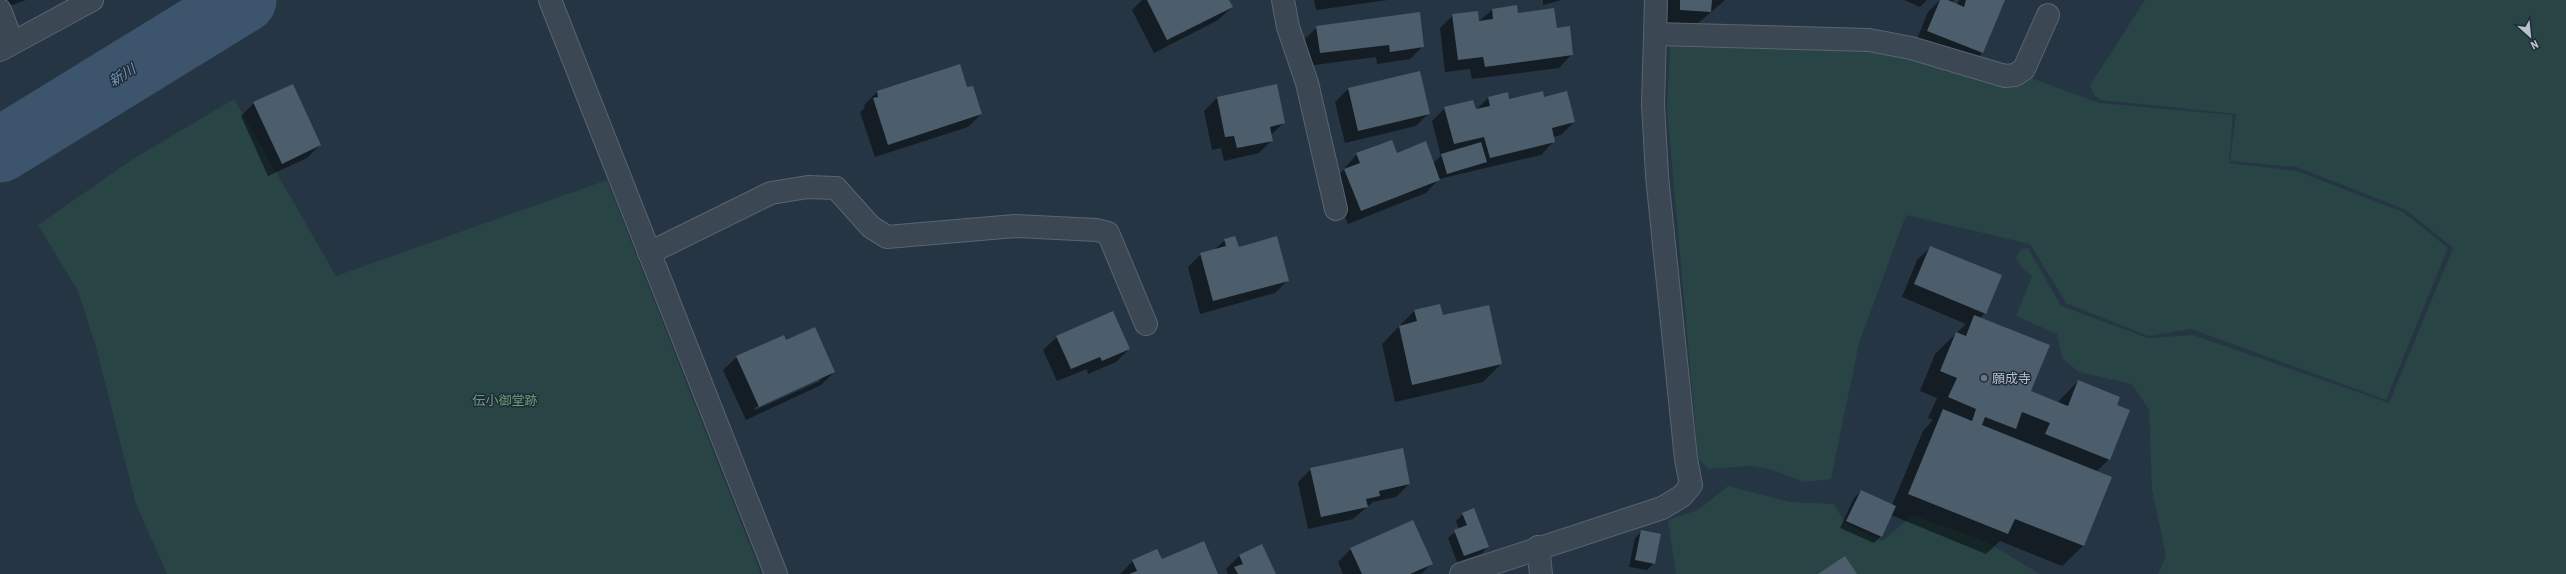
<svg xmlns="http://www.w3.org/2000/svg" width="2566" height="574" viewBox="0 0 2566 574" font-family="'Roboto Condensed','Noto Sans JP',sans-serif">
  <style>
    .green { fill: #284445 }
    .shadow { fill: #0007; fill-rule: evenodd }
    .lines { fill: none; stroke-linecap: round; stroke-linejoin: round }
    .river { stroke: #3c556d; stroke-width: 65 }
    .building { fill: #4c5d6c }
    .minor-casing { stroke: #596571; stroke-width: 24 }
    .minor { stroke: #3b4753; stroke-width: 22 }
    .worship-dot { fill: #6b7280; stroke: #1f2c39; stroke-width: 1.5 }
    .labels { text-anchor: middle; stroke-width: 3; stroke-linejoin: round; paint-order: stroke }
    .poi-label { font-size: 13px; fill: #b8c2cd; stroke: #1f2c39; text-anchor: start }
    .park-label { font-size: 13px; fill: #6f9e75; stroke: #1f2c39 }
    .water-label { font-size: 14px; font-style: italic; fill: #7896b0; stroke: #1f2c39 }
  </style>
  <rect width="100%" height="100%" fill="#263544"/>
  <!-- green -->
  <g class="green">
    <path d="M2145 0H2566V574H2158L2166 556 2152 490 2149 410 2132 384 2079 372 2062 358 2057 334 2016 316 2032 276 2024 270 2016 258 2021 249 2028 248 2061 306 2148 338 2193 335 2389 403 2453 248 2406 210 2297 167 2230 161 2236 114 2101 100 2094 95 2090 85Z"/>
    <path d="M1670 42 1867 47 2026 76 2099 103 2233 115 2229 163 2297 171 2403 212 2448 248 2386 400 2191 329 2148 336 2066 303 2030 244 1906 215 1859 343 1831 479 1804 482 1773 470 1750 466 1708 469 1698 458 1667 108Z"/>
    <path d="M234 99 336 276 607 180 761 574H167L136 504 97 351 78 291 38 225 133 159Z"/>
    <path d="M1728 486 1790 502 1834 504 1845 523 1882 541 1913 515 1987 542 2040 574H1676L1668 520 1698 510Z"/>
  </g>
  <!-- shadow -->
  <g class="shadow">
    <path d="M4 0H26L7 7Z"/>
    <path d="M1142 0H1228L1232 7 1218 20 1154 53 1132 10Z"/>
    <path d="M1314 0H1388L1316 10Z"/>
    <path d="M1543 0H1562L1543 5Z"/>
    <path d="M1657 0H1725L1697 24 1667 23 1668 3Z"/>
    <path d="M1904 0H1927L1920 7Z"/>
    <path d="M1940 0H1954L1951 3 1957 5 1959 0H2004L1982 53 1969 66 1915 44 1928 12Z"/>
    <path d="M1516 7 1517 14 1556 29 1572 54 1559 68 1472 79 1470 69 1445 72 1440 28 1453 15 1478 22 1492 10Z"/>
    <path d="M1317 27 1423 46 1410 59 1377 64 1376 57 1307 66 1304 40Z"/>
    <path d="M959 65 967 89 981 114 968 127 875 157 860 112 865 108 864 105 877 92Z"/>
    <path d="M1348 89 1429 113 1416 126 1345 143 1335 102Z"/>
    <path d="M1217 98 1283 123 1271 135 1272 140 1259 153 1224 161 1221 148 1212 150 1204 111Z"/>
    <path d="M1488 98 1509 101 1543 98 1574 122 1561 135 1553 137 1554 141 1541 155 1439 179 1426 193 1348 224 1332 183 1357 154H1397L1433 163 1441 156 1432 121 1445 108 1475 111Z"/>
    <path d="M254 103 320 145 307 158 268 176 241 116Z"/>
    <path d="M1225 240 1288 280 1275 293 1200 314 1188 267 1201 254 1214 250Z"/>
    <path d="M1931 247 1985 313 1980 318 2029 392 2058 402 2078 381 2115 405 2109 459 2096 472 2111 478 2083 546 2062 566 2000 541 1986 554 1891 515 1881 536 1874 543 1840 528 1854 498 1861 491 1892 505 1923 431 1933 420 1928 418 1937 398 1920 391 1935 354 1966 324 1902 297 1917 260Z"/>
    <path d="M1414 311 1442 317 1501 364 1483 382 1395 402 1382 344Z"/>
    <path d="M1057 337 1129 349 1116 362 1088 374 1087 369 1057 381 1043 350Z"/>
    <path d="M737 357 834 372 821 385 746 420 723 370ZM820 378V381L755 410 754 408Z"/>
    <path d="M1311 469 1409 484 1396 497 1373 502 1353 519 1308 529 1298 482Z"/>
    <path d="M1463 514 1488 547 1481 554 1457 562 1448 538 1459 529 1456 521Z"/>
    <path d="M1642 531 1654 563 1647 570 1629 567 1635 538Z"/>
    <path d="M1262 545 1275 574H1228L1226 569 1239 556Z"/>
    <path d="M1351 549 1431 564 1421 574H1343L1338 562Z"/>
    <path d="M1133 561H1161L1217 574H1120Z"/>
  </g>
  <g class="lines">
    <!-- river -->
    <path class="river" d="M0 150 244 0"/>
  </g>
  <!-- building -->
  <g class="building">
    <path d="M1147 0H1229L1233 7 1167 40Z"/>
    <path d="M1680 0H1712L1711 12 1680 10Z"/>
    <path d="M1940 0H1948L1964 7 1966 0H2005L1983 53 1927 31Z"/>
    <path d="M1517 5 1518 13 1554 8 1557 28 1570 26 1573 55 1485 67 1483 57 1458 60 1452 14 1478 11 1479 21 1493 19 1492 9Z"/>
    <path d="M1420 12 1424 47 1390 52 1389 45 1320 53 1316 26Z"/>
    <path d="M960 64 967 87 973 86 982 114 888 145 873 98 878 97 877 91Z"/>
    <path d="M1420 71 1430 114 1358 131 1348 88Z"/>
    <path d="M293 84 321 145 282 164 253 102Z"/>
    <path d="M1277 84 1285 123 1270 127 1273 141 1237 148 1234 136 1225 137 1217 97Z"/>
    <path d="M1543 91 1544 97 1567 91 1575 122 1552 128 1555 142 1490 158 1484 137 1454 144 1444 107 1473 100 1476 109 1490 106 1488 97 1508 92 1509 99Z"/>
    <path d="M1392 140 1397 153 1426 141 1440 180 1361 211 1344 169 1360 163 1356 153Z"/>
    <path d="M1481 142 1487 162 1447 174 1441 154Z"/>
    <path d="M1235 236 1239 247 1277 236 1289 281 1213 301 1200 253 1226 246 1224 239Z"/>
    <path d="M1930 246 2002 275 1986 314 1914 284Z"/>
    <path d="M1440 304 1443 315 1489 305 1502 364 1412 385 1399 326 1417 321 1414 310Z"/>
    <path d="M1113 311 1130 349 1102 361 1100 357 1071 369 1056 336Z"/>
    <path d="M1974 315 2050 345 2031 391 2068 406 2078 380 2120 397 2117 405 2130 410 2110 460 2045 434 2050 423 2022 412 2016 429 1985 417 1982 425 2112 477 2084 546 2015 519 2008 534 1908 494 1943 409 1972 421 1976 409 1948 397 1957 378 1940 371 1956 332 1966 336Z"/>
    <path d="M815 327 835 372 759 407 736 356 784 335 786 340Z"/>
    <path d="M1403 448 1410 484 1379 491 1380 496 1366 499 1368 507 1321 517 1310 468Z"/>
    <path d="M1861 490 1896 506 1882 537 1846 521Z"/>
    <path d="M1474 508 1489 547 1464 556 1454 530 1467 525 1462 513Z"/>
    <path d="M1413 520 1433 564 1410 574H1362L1350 548Z"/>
    <path d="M1641 530 1661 534 1655 564 1635 560Z"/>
    <path d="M1204 541 1218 574H1129L1137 571 1132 560 1157 549 1162 559Z"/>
    <path d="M1262 544 1276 574H1238L1234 567 1243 564 1239 555Z"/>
    <path d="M1845 556 1857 574H1818Z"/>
  </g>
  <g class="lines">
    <!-- minor casing -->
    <g class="minor-casing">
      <g id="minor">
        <path d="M550 0 776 574"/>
        <path d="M1283 0 1288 27 1307 83 1336 209"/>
        <path d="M0 10 12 42"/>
        <path d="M1656 34 1869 40 1911 48 2005 76 2015 75 2024 69 2048 15"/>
        <path d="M0 50 92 0"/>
        <path d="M649 253 771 193 808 187 836 188 871 227 887 237 1015 226 1097 230 1108 233 1146 324"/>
        <path d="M1538 547 1541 574"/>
        <path d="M1461 574 1662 508 1682 496 1691 485 1686 459 1657 176 1653 104 1656 0"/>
      </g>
    </g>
    <!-- minor -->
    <use href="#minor" class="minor"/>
  </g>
  <!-- markers -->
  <circle class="worship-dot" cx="1984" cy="378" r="4"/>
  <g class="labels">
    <!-- poi labels -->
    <g class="poi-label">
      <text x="1992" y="383">願成寺</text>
    </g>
    <!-- park labels -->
    <g class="park-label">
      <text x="505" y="405">伝小御堂跡</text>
    </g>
    <!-- water labels -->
    <g class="water-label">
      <text transform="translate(122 75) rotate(-32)" y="5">新川</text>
    </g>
  </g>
  <!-- north arrow -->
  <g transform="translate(2530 36) rotate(153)" stroke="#1f2c39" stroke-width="3" paint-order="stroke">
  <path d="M0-3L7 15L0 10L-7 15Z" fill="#b8c2cd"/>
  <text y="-6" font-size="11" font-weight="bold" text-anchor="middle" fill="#b8c2cd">N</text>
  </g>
</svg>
